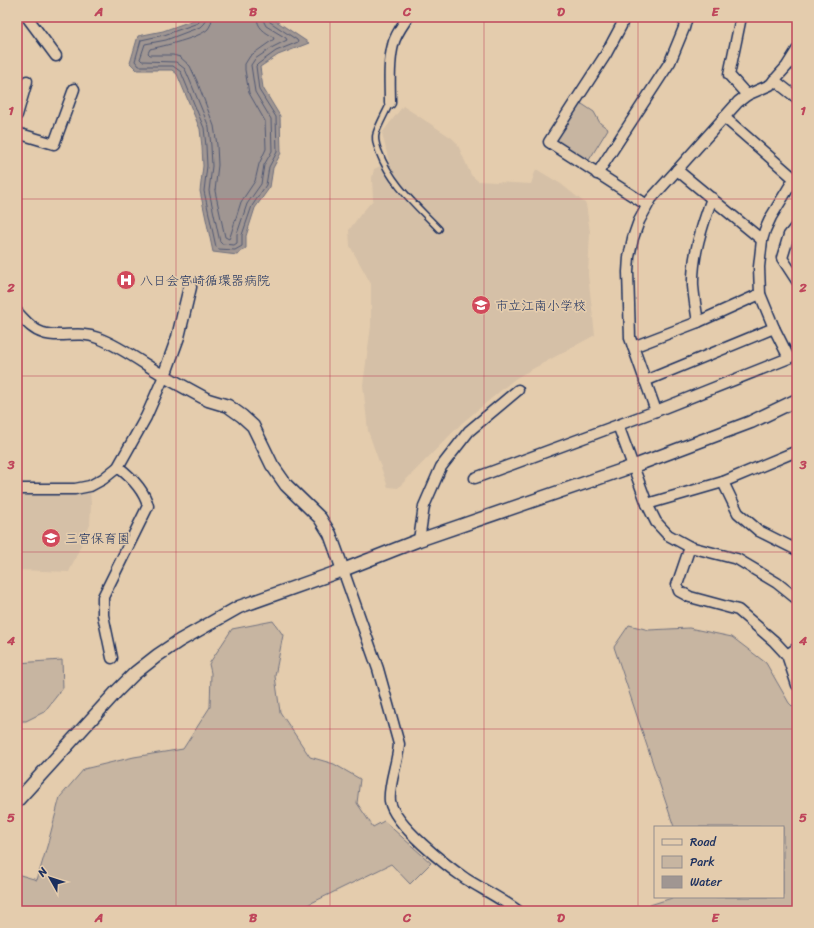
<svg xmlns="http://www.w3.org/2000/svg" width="814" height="928" viewBox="0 0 814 928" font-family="Sriracha,'Klee One',sans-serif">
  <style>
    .built { fill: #d5c0a7 }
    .green { fill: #c7b5a1; stroke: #717280 }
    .water { fill: #a09692; stroke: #6b6d7d }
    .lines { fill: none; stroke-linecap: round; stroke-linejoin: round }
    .shore { stroke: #505873; stroke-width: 1 }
    .service-casing { stroke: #1b2f5e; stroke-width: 8 }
    .minor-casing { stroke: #1b2f5e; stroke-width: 13 }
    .tertiary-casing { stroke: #1b2f5e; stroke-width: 15 }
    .service { stroke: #e4ccad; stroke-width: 5 }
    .minor { stroke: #e4ccad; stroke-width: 10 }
    .tertiary { stroke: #e4ccad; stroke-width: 12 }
    .grid { fill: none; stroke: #bf465b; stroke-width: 1; stroke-opacity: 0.55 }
    .labels { text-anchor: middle; stroke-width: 3.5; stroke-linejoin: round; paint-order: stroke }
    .poi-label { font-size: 13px; fill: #1b2f5e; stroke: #e4ccad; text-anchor: start }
    .neatline { fill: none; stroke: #bf465b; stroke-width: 1.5 }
    .grid-label { font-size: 13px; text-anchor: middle; font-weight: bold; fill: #bf465b }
  </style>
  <rect width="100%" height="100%" fill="#e4ccad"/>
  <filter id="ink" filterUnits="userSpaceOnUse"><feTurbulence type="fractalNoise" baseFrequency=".025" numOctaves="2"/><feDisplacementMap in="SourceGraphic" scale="8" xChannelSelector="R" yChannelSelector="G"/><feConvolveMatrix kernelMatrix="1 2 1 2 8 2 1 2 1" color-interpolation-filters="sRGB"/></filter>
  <g filter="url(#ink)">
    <!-- built -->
    <g class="built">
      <path d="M403 106 452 138 457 143 471 175 478 181 531 184 536 169 561 184 586 204 590 232 588 275 595 335 516 378 462 423 398 488 388 487 368 431 363 385 371 326V284L350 246 349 230 360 215 373 200 372 178 374 169 389 162 382 133Z"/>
      <path d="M90 490 91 504 90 525 69 572 17 570V492Z"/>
    </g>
    <!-- green -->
    <g class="green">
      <path d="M579 104H582L594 112 600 123 608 129 589 160 554 141Z"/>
      <path d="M273 621 283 635 275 676 280 712 310 757 334 764 360 779 357 803 373 827 384 821 431 863 410 884 391 864 295 911H17V874L37 880 48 843 60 797 84 769 134 757 183 749 210 707 211 673 209 664 232 629Z"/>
      <path d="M629 625 649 630 689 628 732 637 766 663 789 703 797 711V911H631L675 897H783V827H674L614 647Z"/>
      <path d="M62 660 63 688 44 712 26 721H17V663Z"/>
    </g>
    <!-- water -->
    <path class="water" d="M202 17H268L273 19 309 43 278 55 260 67 263 88 280 116 281 153 273 168 270 187 255 208 246 236V248L237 255 213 252 200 191 203 166 202 147 200 129 177 74 172 70H137L130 63 138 36 163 31Z"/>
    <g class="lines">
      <!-- shore -->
      <g class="shore">
        <path d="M201 17 200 20 198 23 164 35 141 40 135 61 139 66H173L181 72 204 128 206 146 207 166 204 191 216 247 218 249 235 250 242 246V235L252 206 266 185 269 167 277 152 276 117 259 90 256 66 258 64 276 51 298 42 297 40 270 22 268 17"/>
        <path d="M206 17 204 23 200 27 166 40 145 44 140 59 142 61 176 62 185 69 191 83 209 127 211 146 212 166 209 191 220 242 222 244 234 245 237 243V234L247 204 261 184 264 165 272 151 271 119 255 92 251 65 255 59 273 47 287 40 286 38 266 26 264 22 263 17"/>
        <path d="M212 17C212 21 211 25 208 29 199 38 163 46 150 49L148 53 150 55H173L180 57 190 66 197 81 214 126 217 145 218 165 215 191 225 237 229 239 230 237 241 202 255 181 259 164 266 149 265 121 249 93 245 70V64L250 56 274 39 273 37C265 32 257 28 257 17"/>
      </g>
      <!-- service casing -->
      <g class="service-casing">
        <path id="service" d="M390 103C387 110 377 128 376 134 374 140 377 146 379 152 391 184 416 205 439 229"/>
      </g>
      <!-- minor casing -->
      <g class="minor-casing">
        <g id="minor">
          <path d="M27 17 56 56"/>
          <path d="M624 17 621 26 606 54 549 142 647 205"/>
          <path d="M741 17 729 75 747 95"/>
          <path d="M774 80 797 98"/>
          <path d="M390 103C390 84 388 64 393 45 395 35 402 26 408 17"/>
          <path d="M17 115 27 81"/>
          <path d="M724 117 797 181"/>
          <path d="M17 133 54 144 74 89"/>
          <path d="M677 170 762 240"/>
          <path d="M597 174 670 62 684 28 687 17"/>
          <path d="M797 225 789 235 782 258 797 281"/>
          <path d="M17 312C25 320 32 330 43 333 60 339 78 330 98 338 120 346 144 364 164 376L146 417 118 467 103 479 90 486 75 489H17"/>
          <path d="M698 322C696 310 694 298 693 286 692 256 702 226 712 198"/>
          <path d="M633 347 698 322 760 294"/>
          <path d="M645 381 774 328"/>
          <path d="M656 411 630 338 628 272 629 257 633 238 639 221 651 199 738 102 747 95 770 85 787 66 797 50"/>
          <path d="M618 425 647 504 656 522 668 535 690 547 737 559 777 583 797 599"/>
          <path d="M475 478 656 411 789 358 774 328 760 294 759 267 762 240 765 230 771 217 794 179"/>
          <path d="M723 482 738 513 759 531 797 550"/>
          <path d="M647 504 723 482 797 451"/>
          <path d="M419 540 424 506 441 467 469 431 518 390"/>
          <path d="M690 547 677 585 679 591 690 597 738 610 774 641 787 655 797 685"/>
          <path d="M343 570 378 669 399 744C398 762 388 785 390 801 394 825 447 866 466 879 484 890 502 899 518 911"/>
          <path d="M787 655 797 648"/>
          <path d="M112 658 103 615V597L148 506C144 490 131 477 118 467"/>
        </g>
      </g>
      <!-- tertiary casing -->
      <g class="tertiary-casing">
        <g id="tertiary">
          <path d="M190 287 178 337 164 376 208 400 228 406 242 416 253 426 272 465 286 485 320 518 330 534 343 570"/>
          <path d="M17 801 117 691 135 673 158 655 179 641 239 607 343 570 419 540 634 466 751 422 797 400"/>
        </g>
      </g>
      <!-- service -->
      <use href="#service" class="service"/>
      <!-- minor -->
      <use href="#minor" class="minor"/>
      <!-- tertiary -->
      <use href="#tertiary" class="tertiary"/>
    </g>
  </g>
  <!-- grid -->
  <path class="grid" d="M176 17V911M330 17V911M484 17V911M638 17V911M17 199H797M17 376H797M17 552H797M17 729H797"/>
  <!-- icons -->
  <defs>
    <g id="hospital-disc" transform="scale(1)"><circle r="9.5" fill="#d1495b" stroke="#e4ccad"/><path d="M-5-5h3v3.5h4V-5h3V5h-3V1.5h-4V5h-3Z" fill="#fff"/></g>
    <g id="school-disc" transform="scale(1)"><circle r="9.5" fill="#d1495b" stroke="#e4ccad"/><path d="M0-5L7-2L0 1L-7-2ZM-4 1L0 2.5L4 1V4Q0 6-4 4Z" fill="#fff"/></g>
  </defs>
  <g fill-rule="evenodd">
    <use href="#hospital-disc" x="126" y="280"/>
    <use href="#school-disc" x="481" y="305"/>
    <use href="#school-disc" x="51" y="538"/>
  </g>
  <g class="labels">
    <!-- poi labels -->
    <g class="poi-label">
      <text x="140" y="285">八日会宮崎循環器病院</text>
      <text x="495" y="310">市立江南小学校</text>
      <text x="65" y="543">三宮保育園</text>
    </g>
  </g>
  <!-- margin -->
  <rect width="814" height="928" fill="none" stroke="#e4ccad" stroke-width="44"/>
  <!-- legend -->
  <rect x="654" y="826" width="130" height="72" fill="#e4ccad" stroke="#948d8d"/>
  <rect x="662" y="839" width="20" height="6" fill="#e4ccad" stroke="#948d8d"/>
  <text x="690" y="846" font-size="12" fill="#1b2f5e">Road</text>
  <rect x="662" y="856" width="20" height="12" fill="#c7b5a1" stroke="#948d8d"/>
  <text x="690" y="866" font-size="12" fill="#1b2f5e">Park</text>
  <rect x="662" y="876" width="20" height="12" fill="#a09692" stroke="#948d8d"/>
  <text x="690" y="886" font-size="12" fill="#1b2f5e">Water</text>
  <!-- north arrow -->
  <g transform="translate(50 878) rotate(309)" stroke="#e4ccad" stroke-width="3" paint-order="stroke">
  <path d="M0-3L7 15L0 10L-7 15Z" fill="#1b2f5e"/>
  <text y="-6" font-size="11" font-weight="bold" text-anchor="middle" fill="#1b2f5e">N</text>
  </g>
  <rect x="22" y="22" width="770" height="884" class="neatline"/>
  <g class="grid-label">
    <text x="99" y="16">A</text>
    <text x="253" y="16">B</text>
    <text x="407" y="16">C</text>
    <text x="561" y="16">D</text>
    <text x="715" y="16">E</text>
    <text x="11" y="115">1</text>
    <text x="803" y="115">1</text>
    <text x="11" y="292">2</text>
    <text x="803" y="292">2</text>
    <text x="11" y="469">3</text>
    <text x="803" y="469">3</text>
    <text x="11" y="645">4</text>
    <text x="803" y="645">4</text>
    <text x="11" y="822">5</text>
    <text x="803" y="822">5</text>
    <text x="99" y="922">A</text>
    <text x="253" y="922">B</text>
    <text x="407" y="922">C</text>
    <text x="561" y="922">D</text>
    <text x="715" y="922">E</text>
  </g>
</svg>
